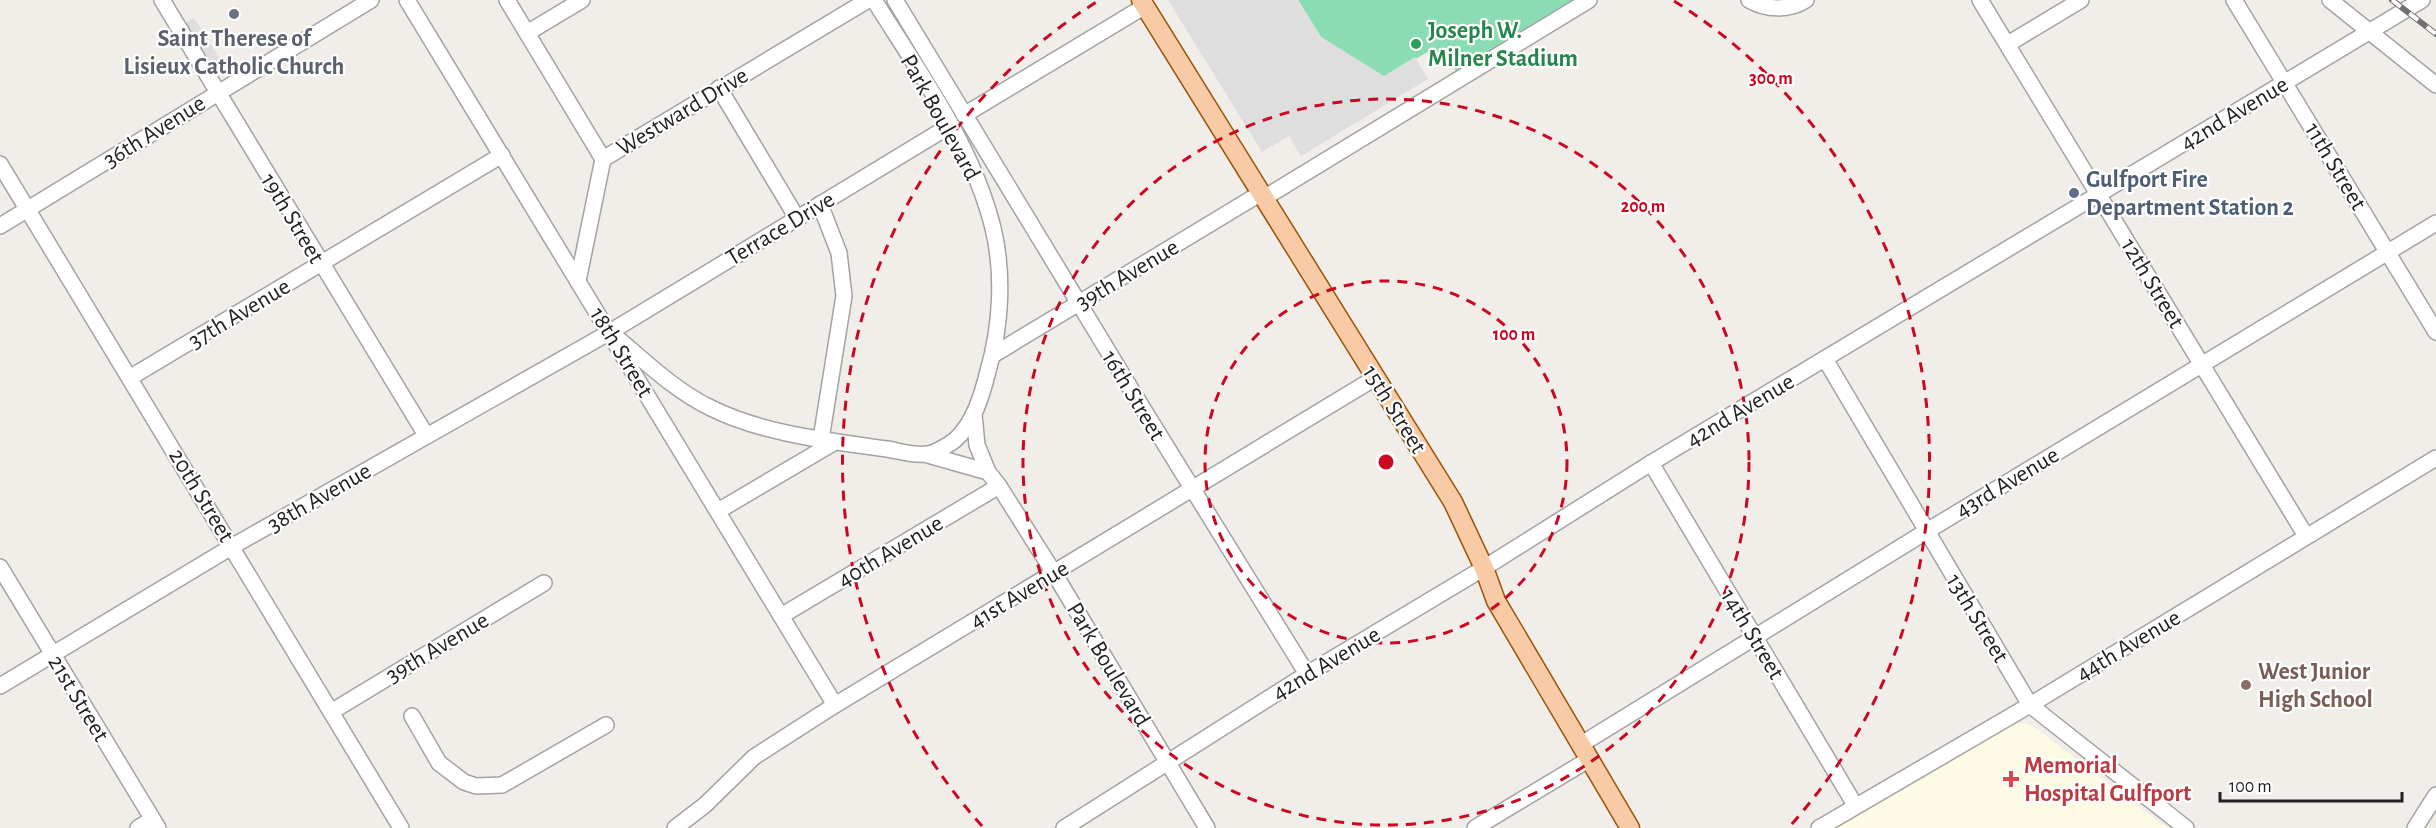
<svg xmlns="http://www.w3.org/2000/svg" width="2436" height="828" viewBox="0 0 2436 828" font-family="'Alegreya Sans',sans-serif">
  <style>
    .education { fill: #fefbe5 }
    .pitch { fill: #8addb2 }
    .parking { fill: #dedede }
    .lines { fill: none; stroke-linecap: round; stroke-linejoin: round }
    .minor-casing { stroke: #a3a3a3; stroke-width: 18 }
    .major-casing { stroke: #9a5405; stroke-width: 21 }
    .minor { stroke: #fff; stroke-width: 15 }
    .major { stroke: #f9caa6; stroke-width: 18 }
    .rail-casing { stroke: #707070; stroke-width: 6 }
    .rail { stroke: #fff; stroke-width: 4; stroke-dasharray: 11; stroke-linecap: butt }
    .ring { fill: none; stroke: #cc0722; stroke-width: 3; stroke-dasharray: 10 8 }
    .worship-dot { fill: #6b7280; stroke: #fff; stroke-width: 2 }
    .leisure-dot { fill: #2e9e5b; stroke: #fff; stroke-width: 2 }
    .service-dot { fill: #5c6f8a; stroke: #fff; stroke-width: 2 }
    .education-dot { fill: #8d6e63; stroke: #fff; stroke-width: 2 }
    .health-dot { fill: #e0444e; stroke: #fff; stroke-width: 2 }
    .labels { text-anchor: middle; stroke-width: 4.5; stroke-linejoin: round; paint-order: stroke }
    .leisure-label { font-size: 24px; font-weight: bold; fill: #27864d; stroke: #fff; text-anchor: start }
    .worship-label { font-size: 24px; font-weight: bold; fill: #5b616d; stroke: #fff }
    .street-label { font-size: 24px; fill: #222; stroke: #fff }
    .service-label { font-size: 24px; font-weight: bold; fill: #4e5e75; stroke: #fff; text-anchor: start }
    .education-label { font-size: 24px; font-weight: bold; fill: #785e54; stroke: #fff; text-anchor: start }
    .health-label { font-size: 24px; font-weight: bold; fill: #be3a42; stroke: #fff; text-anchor: start }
    .centre { fill: #cc0722; stroke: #fff; stroke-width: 3 }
    .ring-label { font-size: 18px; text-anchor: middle; font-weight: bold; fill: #cc0722; stroke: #fff; stroke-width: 4.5; stroke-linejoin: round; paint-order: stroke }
  </style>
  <rect width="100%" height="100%" fill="#f1ede9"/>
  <!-- education -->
  <path class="education" d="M2014 723 2028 724 2038 730 2167 828H1837Z"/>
  <!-- pitch -->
  <path class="pitch" d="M1298 0H1572L1456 71 1446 56 1431 50 1384 77 1321 37Z"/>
  <!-- parking -->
  <g class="parking">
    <path d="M1168 0H1298L1321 37 1384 76 1415 57 1428 79 1301 156 1289 136 1262 152Z"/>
    <path d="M194 18 224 65 216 71 186 23Z"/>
  </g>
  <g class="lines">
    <!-- minor casing -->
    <g class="minor-casing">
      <g id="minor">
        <path d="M162 0 426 435"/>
        <path d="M407 0 835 705"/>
        <path d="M507 0 603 159"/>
        <path d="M895 0 1137 399 1307 674"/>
        <path d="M1749 0C1766 10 1789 11 1806 0"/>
        <path d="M1980 0 2306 536"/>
        <path d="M2234 0 2436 332"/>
        <path d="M2330 0 2436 85"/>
        <path d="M527 33 582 0"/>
        <path d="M2008 44 2081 0"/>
        <path d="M719 88 797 218"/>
        <path d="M964 115 1145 6"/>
        <path d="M0 164 401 828"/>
        <path d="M1264 198 1589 0"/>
        <path d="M820 204 839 253 844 296 821 439"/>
        <path d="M0 226 371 0"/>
        <path d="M578 281 603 159 868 0"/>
        <path d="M610 332C642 358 673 390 711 408 763 434 830 441 887 449 899 451 915 456 927 454 934 454 950 444 955 440 974 423 982 395 988 371 1001 326 1004 274 993 228 972 144 919 72 874 0"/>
        <path d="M993 355 1261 193"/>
        <path d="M1825 359 2030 705 2186 828"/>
        <path d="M131 377 502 155"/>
        <path d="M974 415 977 445 988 472"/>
        <path d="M928 455 988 472 999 486 1054 573 1207 828"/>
        <path d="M1651 463 1855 805"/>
        <path d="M718 511 835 442"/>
        <path d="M0 567 158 828"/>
        <path d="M781 616 999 486"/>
        <path d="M0 686 233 546 610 332 951 125"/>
        <path d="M331 712 544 583"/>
        <path d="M412 716 439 763 464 782 476 786 502 785 606 725"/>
        <path d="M1580 745 1927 531 2436 223"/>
        <path d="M138 828 152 819"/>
        <path d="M675 828 705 805 754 757 835 705 1375 378"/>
        <path d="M1064 828 1307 674 1484 568 1651 463 2422 0"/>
        <path d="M1475 828 1588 760"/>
        <path d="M1819 828 2030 705 2436 458"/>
        <path d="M2415 828 2436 795"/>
      </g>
    </g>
    <!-- major casing -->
    <g class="major-casing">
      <path id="major" d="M1141 0 1453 502 1484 568 1496 601 1630 828"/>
    </g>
    <!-- minor -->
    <use href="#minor" class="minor"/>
    <!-- major -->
    <use href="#major" class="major"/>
    <!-- rail casing -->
    <g class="rail-casing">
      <path id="rail" d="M2392 0 2436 34"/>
    </g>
    <!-- rail -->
    <use href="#rail" class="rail"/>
  </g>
  <!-- distance rings -->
  <g class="ring">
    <circle cx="1386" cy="462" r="181"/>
    <circle cx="1386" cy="462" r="363"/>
    <path d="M982 826A544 544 0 0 1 1098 1M1674 1A544 544 0 0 1 1790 826"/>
  </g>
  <!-- markers -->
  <circle class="worship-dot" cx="234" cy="14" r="6"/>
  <circle class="leisure-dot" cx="1416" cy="44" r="6"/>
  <circle class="service-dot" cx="2074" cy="193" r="6"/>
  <circle class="education-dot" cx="2246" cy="685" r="6"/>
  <path class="health-dot" d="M2008 770h6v6h6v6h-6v6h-6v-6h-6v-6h6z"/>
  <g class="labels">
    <!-- leisure labels -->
    <g class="leisure-label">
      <text x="1428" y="38">Joseph W.<tspan x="1428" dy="28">Milner Stadium</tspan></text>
    </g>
    <!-- worship labels -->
    <g class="worship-label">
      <text x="234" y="46">Saint Therese of<tspan x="234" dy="28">Lisieux Catholic Church</tspan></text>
    </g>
    <!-- street labels -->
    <g class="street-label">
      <text transform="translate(682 111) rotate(-31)" y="8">Westward Drive</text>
      <text transform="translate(2234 113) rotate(-31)" y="8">42nd Avenue</text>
      <text transform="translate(941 117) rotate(61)" y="8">Park Boulevard</text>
      <text transform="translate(154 131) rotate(-32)" y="8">36th Avenue</text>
      <text transform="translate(2336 166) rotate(59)" y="8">11th Street</text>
      <text transform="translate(293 218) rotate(59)" y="8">19th Street</text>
      <text transform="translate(780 228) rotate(-31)" y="8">Terrace Drive</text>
      <text transform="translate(1127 274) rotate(-31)" y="8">39th Avenue</text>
      <text transform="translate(2153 283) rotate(59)" y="8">12th Street</text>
      <text transform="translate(239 313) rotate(-31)" y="8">37th Avenue</text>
      <text transform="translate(622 352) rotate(59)" y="8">18th Street</text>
      <text transform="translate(1134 395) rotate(59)" y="8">16th Street</text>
      <text transform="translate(1395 409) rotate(58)" y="8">15th Street</text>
      <text transform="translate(1740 410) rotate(-31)" y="8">42nd Avenue</text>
      <text transform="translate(2007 482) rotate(-31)" y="8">43rd Avenue</text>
      <text transform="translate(202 495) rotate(59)" y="8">20th Street</text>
      <text transform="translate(319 497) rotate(-30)" y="8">38th Avenue</text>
      <text transform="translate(890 551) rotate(-31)" y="8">40th Avenue</text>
      <text transform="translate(1019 594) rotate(-31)" y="8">41st Avenue</text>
      <text transform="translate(1978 618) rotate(59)" y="8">13th Street</text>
      <text transform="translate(1753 634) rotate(59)" y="8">14th Street</text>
      <text transform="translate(2128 645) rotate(-31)" y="8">44th Avenue</text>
      <text transform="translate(437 647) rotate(-31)" y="8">39th Avenue</text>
      <text transform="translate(1326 663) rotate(-31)" y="8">42nd Avenue</text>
      <text transform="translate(1109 664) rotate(59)" y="8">Park Boulevard</text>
      <text transform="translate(79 698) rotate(59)" y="8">21st Street</text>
    </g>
    <!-- service labels -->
    <g class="service-label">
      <text x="2086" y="187">Gulfport Fire<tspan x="2086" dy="28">Department Station 2</tspan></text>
    </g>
    <!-- education labels -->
    <g class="education-label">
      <text x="2258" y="679">West Junior<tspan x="2258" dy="28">High School</tspan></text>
    </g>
    <!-- health labels -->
    <g class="health-label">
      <text x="2024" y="773">Memorial<tspan x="2024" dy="28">Hospital Gulfport</tspan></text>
    </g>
  </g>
  <circle cx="1386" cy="462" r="9" class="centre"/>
  <g class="ring-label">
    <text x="1771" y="84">300 m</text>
    <text x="1643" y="212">200 m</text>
    <text x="1514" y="340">100 m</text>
  </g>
  <!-- scale -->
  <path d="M2220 792v9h182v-9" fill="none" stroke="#222222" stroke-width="3"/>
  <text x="2229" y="792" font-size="18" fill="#222222" stroke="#ffffff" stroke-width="4.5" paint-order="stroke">100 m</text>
</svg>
